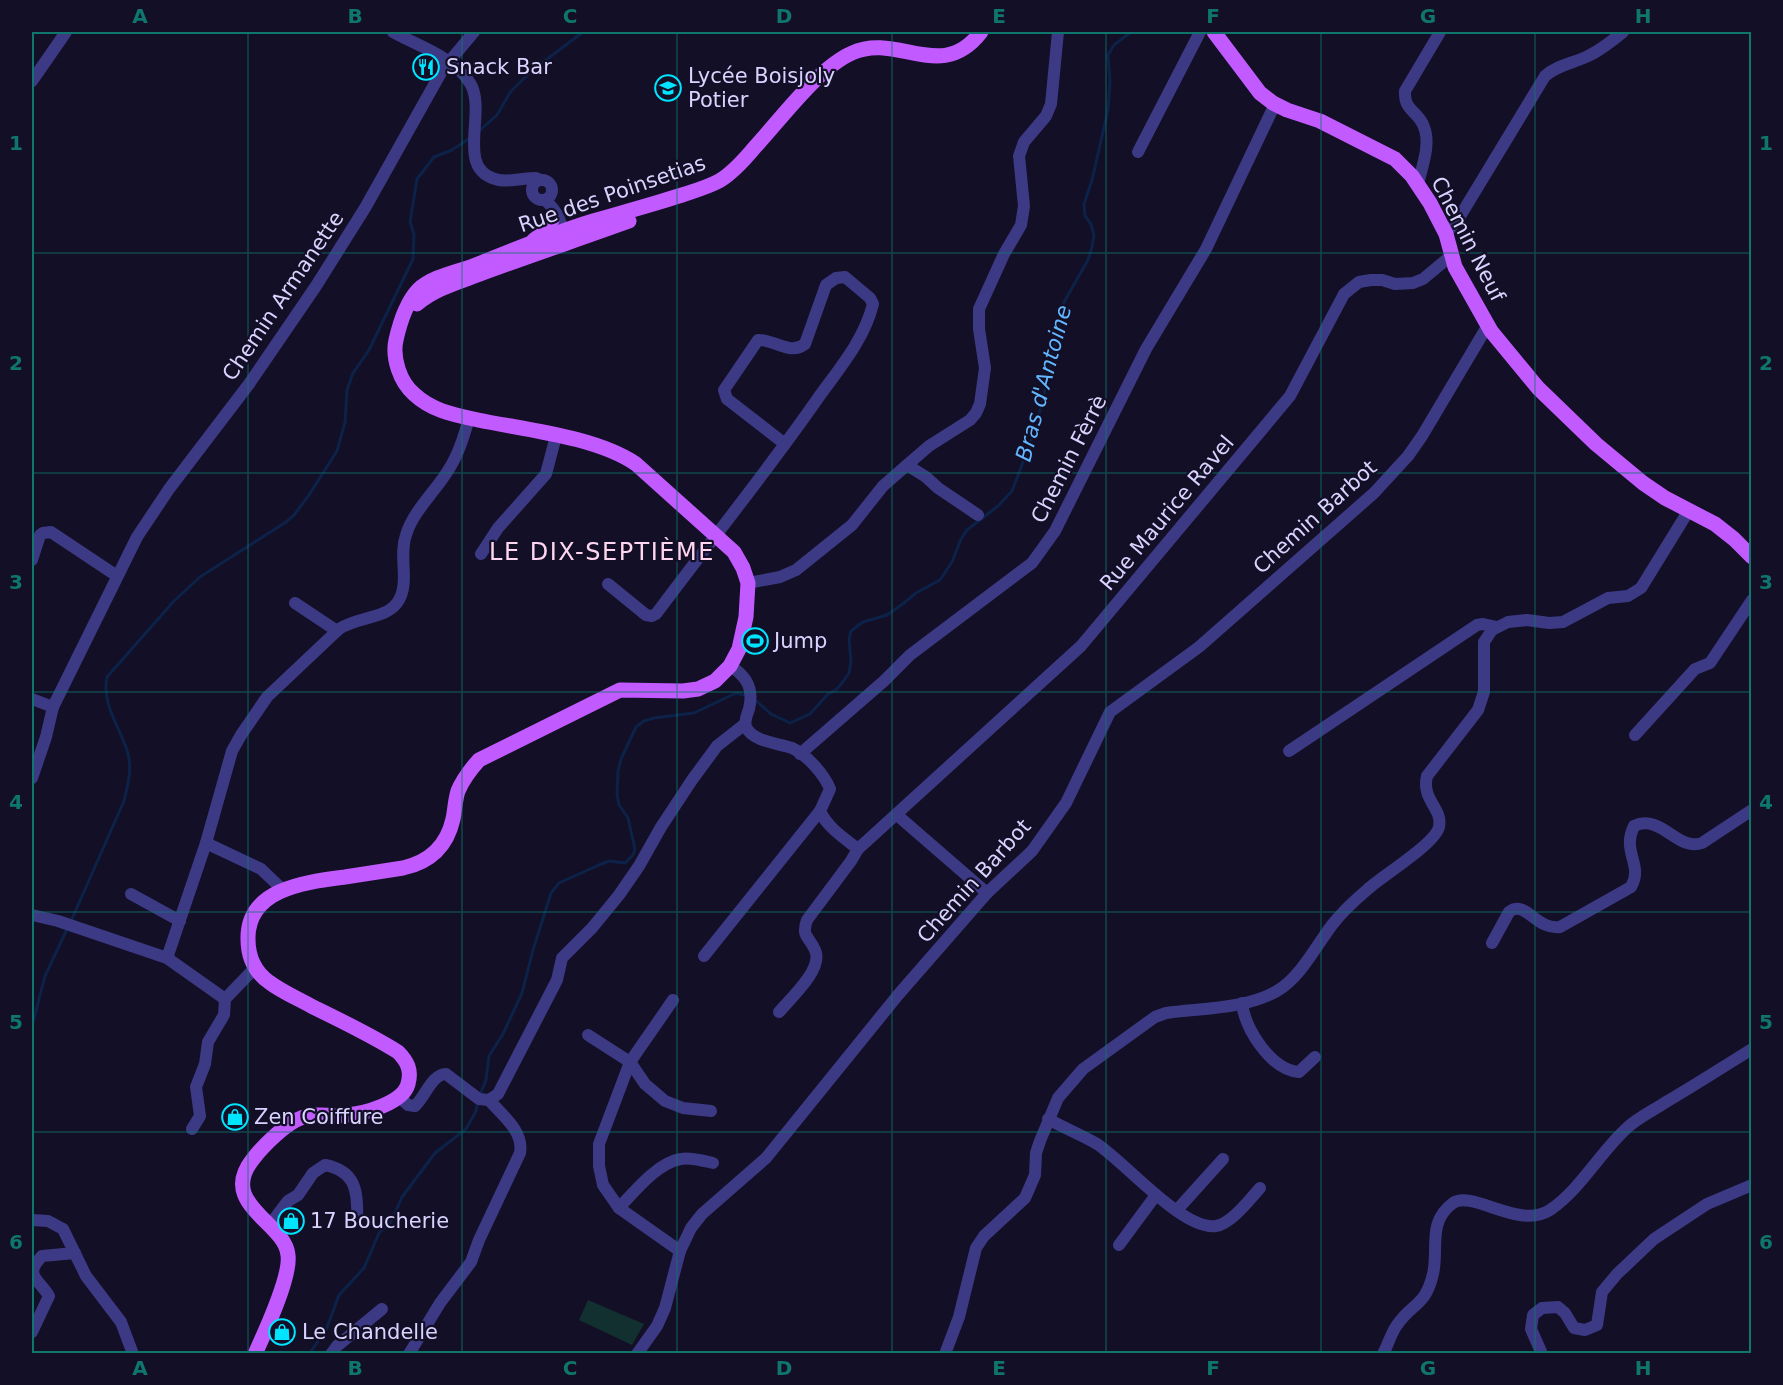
<svg xmlns="http://www.w3.org/2000/svg" width="1783" height="1385" viewBox="0 0 1783 1385" font-family="'DejaVu Sans',sans-serif">
  <style>
    .green { fill: #12302f }
    .lines { fill: none; stroke-linecap: round; stroke-linejoin: round }
    .stream { stroke: #0c2248; stroke-width: 3 }
    .minor { stroke: #3d3a85; stroke-width: 12 }
    .major { stroke: #c25bff; stroke-width: 15 }
    .grid { fill: none; stroke: #0f766e; stroke-width: 1.5; stroke-opacity: 0.55 }
    .labels { text-anchor: middle; stroke-width: 4.5; stroke-linejoin: round; paint-order: stroke }
    .poi-label { font-size: 21px; fill: #d9d4ff; stroke: #130f26; text-anchor: start }
    .street-label { font-size: 21px; fill: #d9d4ff; stroke: #130f26 }
    .water-label { font-size: 22px; font-style: italic; fill: #62b6ff; stroke: #130f26 }
    .quarter-label { font-size: 24px; letter-spacing: 1.5px; fill: #ffd6f0; stroke: #130f26 }
    .neatline { fill: none; stroke: #0f766e; stroke-width: 2 }
    .grid-label { font-size: 20px; text-anchor: middle; font-weight: bold; fill: #0f766e }
  </style>
  <rect width="100%" height="100%" fill="#130f26"/>
  <!-- green -->
  <path class="green" d="M588 1300 644 1324 632 1345 579 1320Z"/>
  <g class="lines">
    <!-- stream -->
    <g class="stream">
      <path d="M478 132 497 115 511 91 534 69 583 32"/>
      <path d="M754 699 771 714 790 723 810 714 828 694 836 690 842 683 849 673 851 662 849 639 851 631 863 622 887 615 904 603 916 593 940 580 952 562 961 539 967 530 998 506 1012 491 1030 444 1041 407 1064 302 1088 260 1092 247 1094 235 1091 224 1085 216 1084 204 1092 180 1108 110 1110 81 1108 55 1114 45 1131 32"/>
      <path d="M71 921 124 801C128 785 132 769 128 754 121 728 101 705 107 677L173 602 200 577 286 522 294 515 309 495 337 451 345 422 347 390 353 373 369 350 413 259 414 234 410 222 417 179 434 157 452 150 470 138"/>
      <path d="M32 1026 45 976 68 927"/>
      <path d="M480 1095 486 1080 489 1056 503 1034 522 993 533 950 551 893 559 883 599 865 609 861 625 863 633 855 635 849 628 818 619 805 617 794 618 771 621 759 636 727 644 721 654 718 694 713 736 693 748 696"/>
      <path d="M309 1354 326 1330 339 1295 364 1268 379 1233 391 1222 402 1197 435 1153 466 1129 476 1111 478 1101"/>
    </g>
    <!-- minor -->
    <g class="minor">
      <path d="M393 32C418 46 454 57 470 83 488 112 453 171 499 180 511 182 523 178 536 178L541 180"/>
      <path d="M32 81 66 32"/>
      <path d="M1138 152 1200 32"/>
      <circle cx="542" cy="190" r="10"/>
      <path d="M1418 184C1422 167 1431 144 1424 127 1418 110 1404 112 1405 91L1440 32"/>
      <path d="M548 203C556 210 565 227 562 237"/>
      <path d="M1446 234 1462 213 1545 76C1557 65 1574 63 1588 56 1601 50 1612 41 1623 32"/>
      <path d="M907 465 926 477 938 488 978 515"/>
      <path d="M481 554 498 528 546 474 556 436"/>
      <path d="M32 560 40 535 43 533 51 532 117 576"/>
      <path d="M748 583 780 577 796 570 852 525 883 486 907 465 929 446 970 420 976 413 980 404 985 368 979 329V309L1004 254 1021 225 1024 206 1019 156 1024 142 1046 116 1051 104 1058 32"/>
      <path d="M608 584 646 615 652 616 656 614C709 543 765 474 816 401 837 371 864 341 873 304L870 298 845 277 836 278 826 285 805 344C790 356 774 339 758 340L724 390 727 399 785 444"/>
      <path d="M295 603 337 631"/>
      <path d="M730 666C747 676 754 689 749 709 747 715 744 721 746 727 753 742 778 743 792 748 807 755 824 774 830 789L820 811C827 827 844 838 858 849L851 861 807 920C801 937 809 936 815 950 824 968 791 998 779 1012"/>
      <path d="M32 699 53 707"/>
      <path d="M1635 735 1695 669 1710 663 1752 600"/>
      <path d="M1289 751 1477 625 1483 624 1497 627"/>
      <path d="M800 754 884 681 910 655 1032 563 1055 531 1146 349 1206 249 1275 104"/>
      <path d="M32 778 46 737 53 707 137 537 169 489 249 384 316 286 365 208 443 69 474 32"/>
      <path d="M897 815 987 893"/>
      <path d="M858 849 1081 646 1290 396 1344 294 1359 282 1371 280H1382L1395 284 1413 283 1423 279 1452 255"/>
      <path d="M283 890 261 869 206 843 232 751 241 735 267 697 339 629C357 617 385 619 397 603 411 584 398 557 406 535 413 511 436 491 449 469 459 453 464 436 469 418"/>
      <path d="M131 894 180 921"/>
      <path d="M32 915 58 921 167 958 225 999 224 1015 208 1042 205 1064 196 1087 200 1116 192 1129"/>
      <path d="M1492 943 1509 912C1526 899 1535 930 1560 927L1631 887C1644 865 1621 852 1634 826 1661 813 1678 852 1702 843L1752 810"/>
      <path d="M704 956 820 811"/>
      <path d="M167 958 206 843"/>
      <path d="M225 999 255 968"/>
      <path d="M673 1000 630 1062 599 1144V1166L603 1185 619 1208 680 1251"/>
      <path d="M1242 1003C1245 1029 1271 1070 1299 1072L1315 1057"/>
      <path d="M588 1035 630 1062 645 1084 665 1101 683 1108 711 1111"/>
      <path d="M400 1098 408 1105 415 1106C425 1097 432 1074 446 1074L479 1099 489 1100 498 1094 557 980 562 958 592 928 619 895 639 866 661 827 692 780 717 746 745 724"/>
      <path d="M1048 1119C1064 1128 1082 1135 1097 1144 1125 1162 1183 1231 1216 1226 1231 1224 1250 1199 1260 1188"/>
      <path d="M619 1208C634 1192 658 1162 681 1159 690 1157 704 1161 713 1163"/>
      <path d="M1177 1210 1223 1159"/>
      <path d="M32 1220 48 1221 63 1229 86 1276 121 1322 133 1354"/>
      <path d="M269 1226 288 1201 298 1195 313 1173 325 1165C356 1171 358 1192 357 1218"/>
      <path d="M1119 1245 1156 1195"/>
      <path d="M32 1332 49 1296C39 1279 23 1276 42 1256L75 1253"/>
      <path d="M331 1354 337 1346 382 1309"/>
      <path d="M409 1354 440 1303 471 1262 479 1240 520 1153C524 1131 502 1115 489 1100"/>
      <path d="M637 1354 657 1326 665 1308 680 1251 691 1228 702 1214 766 1158 898 995 987 893 1032 851 1066 803 1110 712 1199 647 1374 493 1408 456 1422 436 1488 325"/>
      <path d="M945 1354 959 1317 976 1248 984 1236 1025 1198 1035 1175 1036 1153 1040 1141 1058 1098 1083 1069 1155 1017 1166 1013C1202 1008 1245 1009 1277 991 1300 978 1316 946 1332 925 1342 912 1355 900 1368 889 1382 876 1435 844 1439 827 1443 808 1421 800 1427 776L1478 710 1484 692V642L1492 630 1508 622 1527 620 1549 623 1563 622 1608 598 1628 596 1641 588 1689 510"/>
      <path d="M1383 1354C1388 1345 1391 1333 1397 1325 1413 1302 1425 1307 1433 1274 1439 1248 1427 1222 1453 1203 1473 1190 1519 1230 1550 1210 1581 1189 1600 1152 1628 1127 1639 1117 1654 1110 1666 1102 1695 1085 1723 1067 1752 1049"/>
      <path d="M1542 1354 1531 1329 1533 1315 1542 1308 1558 1307 1565 1313 1574 1328 1585 1330 1597 1325 1602 1292 1617 1274 1654 1239 1707 1204 1752 1185"/>
    </g>
    <!-- major -->
    <g class="major">
      <path d="M1214 32 1260 93 1273 103 1287 110 1320 121 1395 159 1412 176 1430 203 1446 234 1455 267 1491 331 1538 388 1596 444 1643 483 1665 498 1715 524 1734 539 1752 557"/>
      <path d="M534 240 544 233 552 220"/>
      <path d="M417 304C434 289 459 282 480 274 529 256 579 239 629 221"/>
      <path d="M255 1354C265 1332 291 1277 288 1255 285 1222 217 1204 253 1159 263 1146 286 1123 301 1118 316 1112 331 1117 346 1115 364 1114 403 1103 408 1084 412 1070 407 1061 398 1052 371 1035 342 1021 313 1007 299 999 282 992 269 982 255 972 248 957 248 939 247 888 307 882 345 877 364 874 384 871 403 868 430 862 447 846 453 819 455 810 455 800 458 791 463 779 470 770 479 760L620 690 683 691 698 689 715 681 730 666 739 649 746 617 748 583 743 568 734 552 636 464C596 437 527 430 478 420 455 415 432 411 414 394 400 382 392 358 396 340 400 322 406 303 418 290 431 277 456 272 473 266 512 251 551 234 590 222 621 213 651 205 682 195 694 191 708 187 719 181 733 173 745 159 755 147 781 119 818 68 852 53 898 32 941 84 981 32"/>
    </g>
  </g>
  <!-- grid -->
  <path class="grid" d="M248 32V1354M462 32V1354M677 32V1354M892 32V1354M1106 32V1354M1321 32V1354M1535 32V1354M32 253H1752M32 473H1752M32 692H1752M32 912H1752M32 1132H1752"/>
  <!-- icons -->
  <defs>
    <g id="restaurant-ring" transform="scale(1.35)"><circle r="9.5" fill="#130f26" stroke="#00e5ff" stroke-width="1.5"/><path d="M-5-6h1v4h1v-4h1v4h1v-4h1v5L-1.5 .5V6h-2V.5L-5-1ZM5-6V6H3V1.5H1.5Q1.5-4 5-6Z" fill="#00e5ff"/></g>
    <g id="school-ring" transform="scale(1.35)"><circle r="9.5" fill="#130f26" stroke="#00e5ff" stroke-width="1.5"/><path d="M0-5L7-2L0 1L-7-2ZM-4 1L0 2.5L4 1V4Q0 6-4 4Z" fill="#00e5ff"/></g>
    <g id="stadium-ring" transform="scale(1.35)"><circle r="9.5" fill="#130f26" stroke="#00e5ff" stroke-width="1.5"/><path d="M0-5a6.5 5 0 1 0 0 10a6.5 5 0 1 0 0-10ZM-3.5-1.8h7v3.6h-7Z" fill="#00e5ff"/></g>
    <g id="shop-ring" transform="scale(1.35)"><circle r="9.5" fill="#130f26" stroke="#00e5ff" stroke-width="1.5"/><path d="M-5-2.5h2.3a2.7 3.5 0 0 1 5.4 0H5L5.5 6h-11ZM-1.5-2.5h3a1.5 2.3 0 0 0-3 0Z" fill="#00e5ff"/></g>
  </defs>
  <g fill-rule="evenodd">
    <use href="#restaurant-ring" x="426" y="67"/>
    <use href="#school-ring" x="668" y="88"/>
    <use href="#stadium-ring" x="755" y="641"/>
    <use href="#shop-ring" x="235" y="1117"/>
    <use href="#shop-ring" x="291" y="1221"/>
    <use href="#shop-ring" x="282" y="1332"/>
  </g>
  <g class="labels">
    <!-- poi labels -->
    <g class="poi-label">
      <text x="446" y="74">Snack Bar</text>
      <text x="688" y="83">Lycée Boisjoly<tspan x="688" dy="24">Potier</tspan></text>
      <text x="774" y="648">Jump</text>
      <text x="254" y="1124">Zen Coiffure</text>
      <text x="310" y="1228">17 Boucherie</text>
      <text x="302" y="1339">Le Chandelle</text>
    </g>
    <!-- street labels -->
    <g class="street-label">
      <text transform="translate(612 194) rotate(-19)" y="7">Rue des Poinsetias</text>
      <text transform="translate(1468 239) rotate(63)" y="7">Chemin Neuf</text>
      <text transform="translate(283 296) rotate(-56)" y="7">Chemin Armanette</text>
      <text transform="translate(1069 459) rotate(-63)" y="7">Chemin Fèrrè</text>
      <text transform="translate(1167 513) rotate(-50)" y="7">Rue Maurice Ravel</text>
      <text transform="translate(1315 517) rotate(-42)" y="7">Chemin Barbot</text>
      <text transform="translate(974 881) rotate(-48)" y="7">Chemin Barbot</text>
    </g>
    <!-- water labels -->
    <g class="water-label">
      <text transform="translate(1043 383) rotate(-75)" y="8">Bras d'Antoine</text>
    </g>
    <!-- quarter labels -->
    <g class="quarter-label">
      <text x="602" y="560">LE DIX-SEPTIÈME</text>
    </g>
  </g>
  <!-- border -->
  <rect width="1783" height="1385" fill="none" stroke="#130f26" stroke-width="66"/>
  <rect x="33" y="33" width="1717" height="1319" class="neatline"/>
  <g class="grid-label">
    <text x="140" y="23">A</text>
    <text x="355" y="23">B</text>
    <text x="570" y="23">C</text>
    <text x="784" y="23">D</text>
    <text x="999" y="23">E</text>
    <text x="1213" y="23">F</text>
    <text x="1428" y="23">G</text>
    <text x="1643" y="23">H</text>
    <text x="16" y="150">1</text>
    <text x="1766" y="150">1</text>
    <text x="16" y="370">2</text>
    <text x="1766" y="370">2</text>
    <text x="16" y="589">3</text>
    <text x="1766" y="589">3</text>
    <text x="16" y="809">4</text>
    <text x="1766" y="809">4</text>
    <text x="16" y="1029">5</text>
    <text x="1766" y="1029">5</text>
    <text x="16" y="1249">6</text>
    <text x="1766" y="1249">6</text>
    <text x="140" y="1375">A</text>
    <text x="355" y="1375">B</text>
    <text x="570" y="1375">C</text>
    <text x="784" y="1375">D</text>
    <text x="999" y="1375">E</text>
    <text x="1213" y="1375">F</text>
    <text x="1428" y="1375">G</text>
    <text x="1643" y="1375">H</text>
  </g>
</svg>
